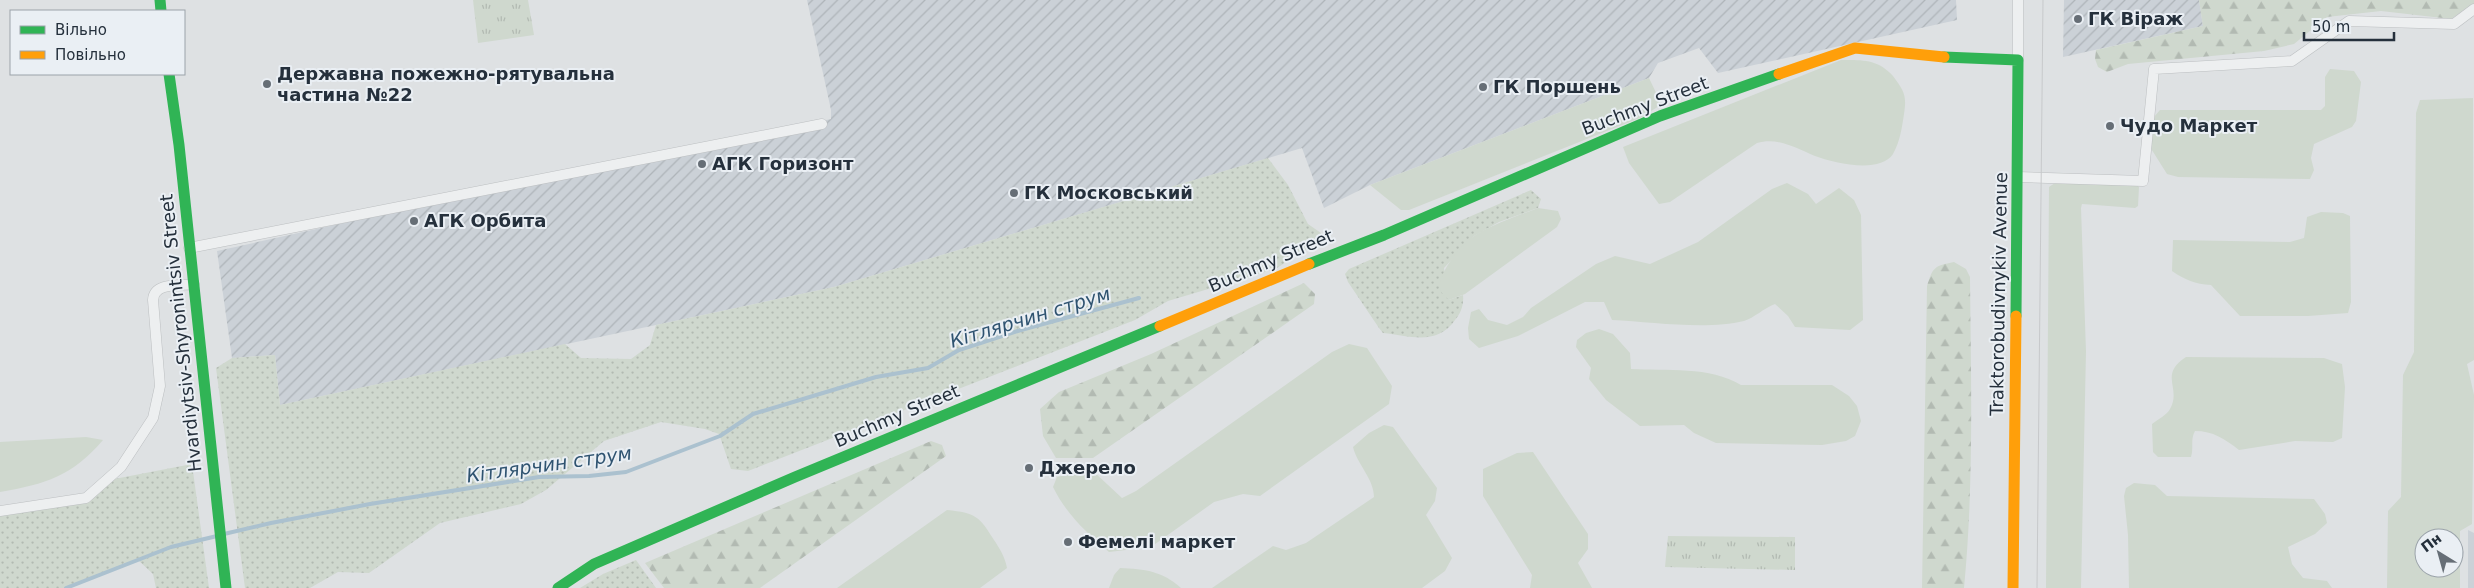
<svg xmlns="http://www.w3.org/2000/svg" width="2474" height="588" viewBox="0 0 2474 588" font-family="'DejaVu Sans',sans-serif">
  <style>
    .built { fill: #cbd1d7 }
    .industrial { fill: url(#industrial-furrows) }
    .grass { fill: url(#grass-dots) }
    .forest { fill: url(#forest-firs) }
    .park { fill: url(#park-tufts) }
    .garden { fill: #cfd8ce; fill-rule: evenodd }
    .lines { fill: none; stroke-linecap: round; stroke-linejoin: round }
    .stream { stroke: #abc1cf; stroke-width: 4 }
    .street-casing { stroke: #bcbfc1; stroke-width: 11 }
    .street { stroke: #edeff0; stroke-width: 10 }
    .fast { stroke: #30b455; stroke-width: 11 }
    .slow { stroke: #ff9f0a; stroke-width: 11 }
    .tram { stroke: #c7c9cb; stroke-width: 1 }
    .poi-dot { fill: #666e76; stroke: #eaeff4; stroke-width: 2 }
    .labels { text-anchor: middle; stroke-width: 4; stroke-linejoin: round; paint-order: stroke }
    .poi-label { font-size: 18px; font-weight: bold; fill: #25303c; stroke: #eaeff4; text-anchor: start }
    .street-label { font-size: 18px; fill: #25303c; stroke: #eaeff4 }
    .water-label { font-size: 19px; font-style: italic; fill: #2f5370; stroke: #eaeff4 }
  </style>
  <defs>
    <pattern id="industrial-furrows" width="10" height="10" patternUnits="userSpaceOnUse" patternTransform="scale(1.25)"><rect width="10" height="10" fill="#cbd1d7"/><path d="M-1 1l2-2M0 10L10 0M9 11l2-2" fill="none" stroke="#aeb4b9"/></pattern>
    <pattern id="grass-dots" width="8" height="8" patternUnits="userSpaceOnUse" patternTransform="scale(1.25)"><rect width="8" height="8" fill="#cfd8ce"/><path d="M2 2h.1M6 6h.1" fill="none" stroke="#b2bab2" stroke-width="1.8" stroke-linecap="round"/></pattern>
    <pattern id="forest-firs" width="22" height="20" patternUnits="userSpaceOnUse" patternTransform="scale(1.25)"><rect width="22" height="20" fill="#cfd8ce"/><path d="M5 1l3.5 6h-7zM16 11l3.5 6h-7z" fill="#b2bab2"/></pattern>
    <pattern id="park-tufts" width="24" height="20" patternUnits="userSpaceOnUse" patternTransform="scale(1.25)"><rect width="24" height="20" fill="#cfd8ce"/><path d="M3 7l-1-3M5 7V3M7 7l1-3M15 17l-1-3M17 17v-4M19 17l1-3" fill="none" stroke="#b2bab2"/></pattern>
  </defs>
  <rect width="100%" height="100%" fill="#dee1e3"/>
  <!-- built -->
  <path class="built" d="M2468 530 2474 533V588H2468Z"/>
  <!-- industrial -->
  <g class="industrial">
    <path d="M807 0H1956L1957 20 1718 73 1699 48 1658 63 1649 78 1370 185 1324 208 1302 148 834 287 280 405 275 355 232 358 217 251 575 172 831 119V110Z"/>
    <path d="M2064 0H2199L2203 26 2063 57Z"/>
  </g>
  <!-- grass -->
  <g class="grass">
    <path d="M1268 158 1288 185 1308 224 1321 233 1323 241 1321 246 1303 251 1277 268 1262 273 1168 301 1135 320 748 471 731 469 719 434 705 429 661 422 604 441 546 490 521 504 440 523 369 573 338 572 310 588H245L216 368 232 358 275 355 280 405 565 344 581 358 631 359 650 345 656 325 834 287Z"/>
    <path d="M1531 190 1541 199 1538 208 1499 222 1474 236 1444 268 1449 300 1463 295C1464 304 1461 313 1455 320 1437 346 1411 336 1383 333L1379 328 1348 282 1345 274 1349 269Z"/>
    <path d="M192 464 209 588H156L153 574 138 560 64 588H0V511L86 498 104 481Z"/>
    <path d="M636 560 656 588H580L603 574Z"/>
  </g>
  <!-- forest -->
  <g class="forest">
    <path d="M2199 0H2474V4L2451 19 2381 11 2327 17 2294 44 2264 51 2128 64 2107 72 2098 67 2095 59 2096 50 2203 26Z"/>
    <path d="M1954 262 1966 269 1970 277C1971 381 1974 485 1964 588H1922L1927 286C1933 267 1934 266 1954 262Z"/>
    <path d="M1304 283 1315 294 1314 304 1093 458H1056L1043 436 1040 409 1059 392 1151 354Z"/>
    <path d="M931 441 942 445 946 456 760 588H664L645 563Z"/>
  </g>
  <!-- park -->
  <g class="park">
    <path d="M473 0H528L534 35 478 43Z"/>
    <path d="M1668 536 1795 537V570L1665 567Z"/>
  </g>
  <!-- garden -->
  <g class="garden">
    <path d="M1841 60C1862 60 1878 59 1893 76 1904 91 1907 95 1904 114 1902 127 1900 142 1893 154 1880 174 1834 163 1815 156 1795 148 1778 137 1757 143L1670 202 1659 204 1629 163 1623 147Z"/>
    <path d="M2330 69 2354 71 2361 82 2356 121 2352 127 2314 144 2311 158 2314 170 2310 179 2178 177 2167 174 2150 147 2153 118 2160 110H2321L2325 106V77Z"/>
    <path d="M1649 78 1660 101 1659 106 1642 117 1409 210H1401L1370 185Z"/>
    <path d="M2473 98 2474 360 2467 364 2474 395 2472 524 2460 531V588H2387L2388 511 2401 497 2403 375 2414 352 2416 113 2420 100ZM2424 538H2454V568H2424Z"/>
    <path d="M1787 183 1808 194 1816 204 1839 188 1854 200 1861 215 1863 320 1850 330 1795 327 1788 316 1775 304C1764 308 1754 318 1744 321 1707 330 1651 322 1612 320L1604 302H1585L1518 336 1479 348 1469 339 1468 328 1471 312 1479 309 1488 320 1507 325 1523 317 1531 308 1596 264 1615 256 1650 264 1698 242 1772 189Z"/>
    <path d="M2055 183 2136 184 2139 187 2138 206 2135 208 2082 204 2081 208 2086 351 2081 588H2046L2049 187Z"/>
    <path d="M1538 208 1558 211 1561 219 1557 227 1465 294 1449 300C1445 296 1440 293 1440 287 1439 271 1463 242 1477 234 1496 223 1517 216 1538 208Z"/>
    <path d="M2321 212 2343 213 2350 216 2351 302 2348 313 2308 316H2240L2211 285C2195 284 2185 280 2172 271L2173 240 2290 242 2304 238 2307 217Z"/>
    <path d="M1599 329 1613 334 1630 353 1631 369C1666 371 1710 366 1741 385H1832L1849 396 1857 406 1861 421 1855 436 1846 441 1822 445 1716 443 1694 433 1684 425 1640 426 1606 400 1589 379 1591 368 1576 347 1577 340 1586 333Z"/>
    <path d="M1349 344 1367 348 1392 386 1389 404 1260 496 1243 494 1214 502 1151 547 1109 552C1087 533 1066 514 1053 487L1057 477 1077 472 1093 471 1122 498 1136 491 1332 352Z"/>
    <path d="M2186 357 2324 358 2342 364 2345 387 2342 438 2333 442 2295 441 2239 450C2225 439 2213 431 2195 431 2190 440 2194 447 2191 457H2158L2153 452 2152 424C2157 420 2167 415 2170 409 2182 388 2158 375 2186 357Z"/>
    <path d="M1384 425 1393 427 1437 488 1435 501 1426 515 1452 558 1445 571 1422 588H1212L1273 546 1286 550 1306 543 1374 497C1374 479 1357 464 1353 447L1369 433Z"/>
    <path d="M86 437 103 440C72 476 46 484 0 492V442Z"/>
    <path d="M1533 452 1588 534V549L1578 563 1592 588H1530L1532 575 1483 496V469L1517 453Z"/>
    <path d="M2134 483 2155 485 2167 496 2314 499 2325 514 2327 523 2315 534 2288 547 2292 564 2303 578 2327 581 2332 588H2129L2128 535 2124 496 2126 488Z"/>
    <path d="M947 510C976 513 979 516 994 540 1000 549 1005 557 1007 568L980 588H837Z"/>
    <path d="M1120 568C1145 569 1162 571 1181 588H1109L1114 575Z"/>
  </g>
  <g class="lines">
    <!-- stream -->
    <g class="stream">
      <path d="M224 534 271 523 370 504 539 477 589 476 626 472 720 436 753 414 876 377 928 368 959 350 1021 330 1139 298"/>
      <path d="M66 588 171 547 217 536"/>
    </g>
    <!-- street casing -->
    <g class="street-casing">
      <g id="street">
        <path d="M2018 60V0"/>
        <path d="M2018 177 2143 181 2154 69 2292 61 2349 21 2454 24 2474 9"/>
        <path d="M189 248 822 124"/>
        <path d="M0 511 86 498 121 467 153 418 160 386 153 300C154 282 180 286 194 284"/>
      </g>
    </g>
    <!-- street -->
    <use href="#street" class="street"/>
    <!-- fast -->
    <g class="fast">
      <path d="M160 0 161 11"/>
      <path d="M1944 57 2018 60 2016 316"/>
      <path d="M169 74 179 145 226 588"/>
      <path d="M1309 264 1384 235 1660 116 1779 74"/>
      <path d="M558 588 594 564 795 477 1160 326"/>
    </g>
    <!-- slow -->
    <g class="slow">
      <path d="M1779 74 1855 48 1944 57"/>
      <path d="M1160 326 1309 264"/>
      <path d="M2013 588 2016 316"/>
    </g>
    <!-- tram -->
    <path class="tram" d="M2037 588 2043 0"/>
  </g>
  <!-- markers -->
  <g class="poi-dot">
    <circle cx="2078" cy="19" r="5"/>
    <circle cx="267" cy="84" r="5"/>
    <circle cx="1483" cy="87" r="5"/>
    <circle cx="2110" cy="126" r="5"/>
    <circle cx="702" cy="164" r="5"/>
    <circle cx="1014" cy="193" r="5"/>
    <circle cx="414" cy="221" r="5"/>
    <circle cx="1029" cy="468" r="5"/>
    <circle cx="1068" cy="542" r="5"/>
  </g>
  <g class="labels">
    <!-- poi labels -->
    <g class="poi-label">
      <text x="2088" y="25">ГК Віраж</text>
      <text x="277" y="80">Державна пожежно-рятувальна<tspan x="277" dy="21">частина №22</tspan></text>
      <text x="1493" y="93">ГК Поршень</text>
      <text x="2120" y="132">Чудо Маркет</text>
      <text x="712" y="170">АГК Горизонт</text>
      <text x="1024" y="199">ГК Московський</text>
      <text x="424" y="227">АГК Орбита</text>
      <text x="1039" y="474">Джерело</text>
      <text x="1078" y="548">Фемелі маркет</text>
    </g>
    <!-- street labels -->
    <g class="street-label">
      <text transform="translate(1645 106) rotate(-21)" y="6">Buchmy Street</text>
      <text transform="translate(1271 261) rotate(-23)" y="6">Buchmy Street</text>
      <text transform="translate(1999 294) rotate(-89)" y="6">Traktorobudivnykiv Avenue</text>
      <text transform="translate(181 333) rotate(-96)" y="6">Hvardiytsiv-Shyronintsiv Street</text>
      <text transform="translate(897 416) rotate(-23)" y="6">Buchmy Street</text>
    </g>
    <!-- water labels -->
    <g class="water-label">
      <text transform="translate(1030 317) rotate(-17)" y="7">Кітлярчин струм</text>
      <text transform="translate(549 464) rotate(-8)" y="7">Кітлярчин струм</text>
    </g>
  </g>
  <!-- legend -->
  <rect x="10" y="10" width="175" height="65" fill="#eaeff4" stroke="#9ba3aa"/>
  <rect x="20" y="26" width="25" height="8" fill="#30b455" stroke="#9ba3aa"/>
  <text x="55" y="35" font-size="15" fill="#25303c">Вільно</text>
  <rect x="20" y="51" width="25" height="8" fill="#ff9f0a" stroke="#9ba3aa"/>
  <text x="55" y="60" font-size="15" fill="#25303c">Повільно</text>
  <!-- north arrow -->
  <g transform="translate(2439 553) rotate(323)"><circle r="24" fill="#eaeff4" stroke="#9ba3aa"/>
  <path d="M0-4L9 19L0 12L-9 19Z" fill="#666e76"/>
  <text y="-8" font-size="14" font-weight="bold" text-anchor="middle" fill="#25303c">Пн</text>
  </g>
  <!-- scale -->
  <path d="M2304 32v8h90v-8" fill="none" stroke="#25303c" stroke-width="2.5"/>
  <text x="2312" y="32" font-size="15" fill="#25303c" stroke="#eaeff4" stroke-width="4" paint-order="stroke">50 m</text>
</svg>
